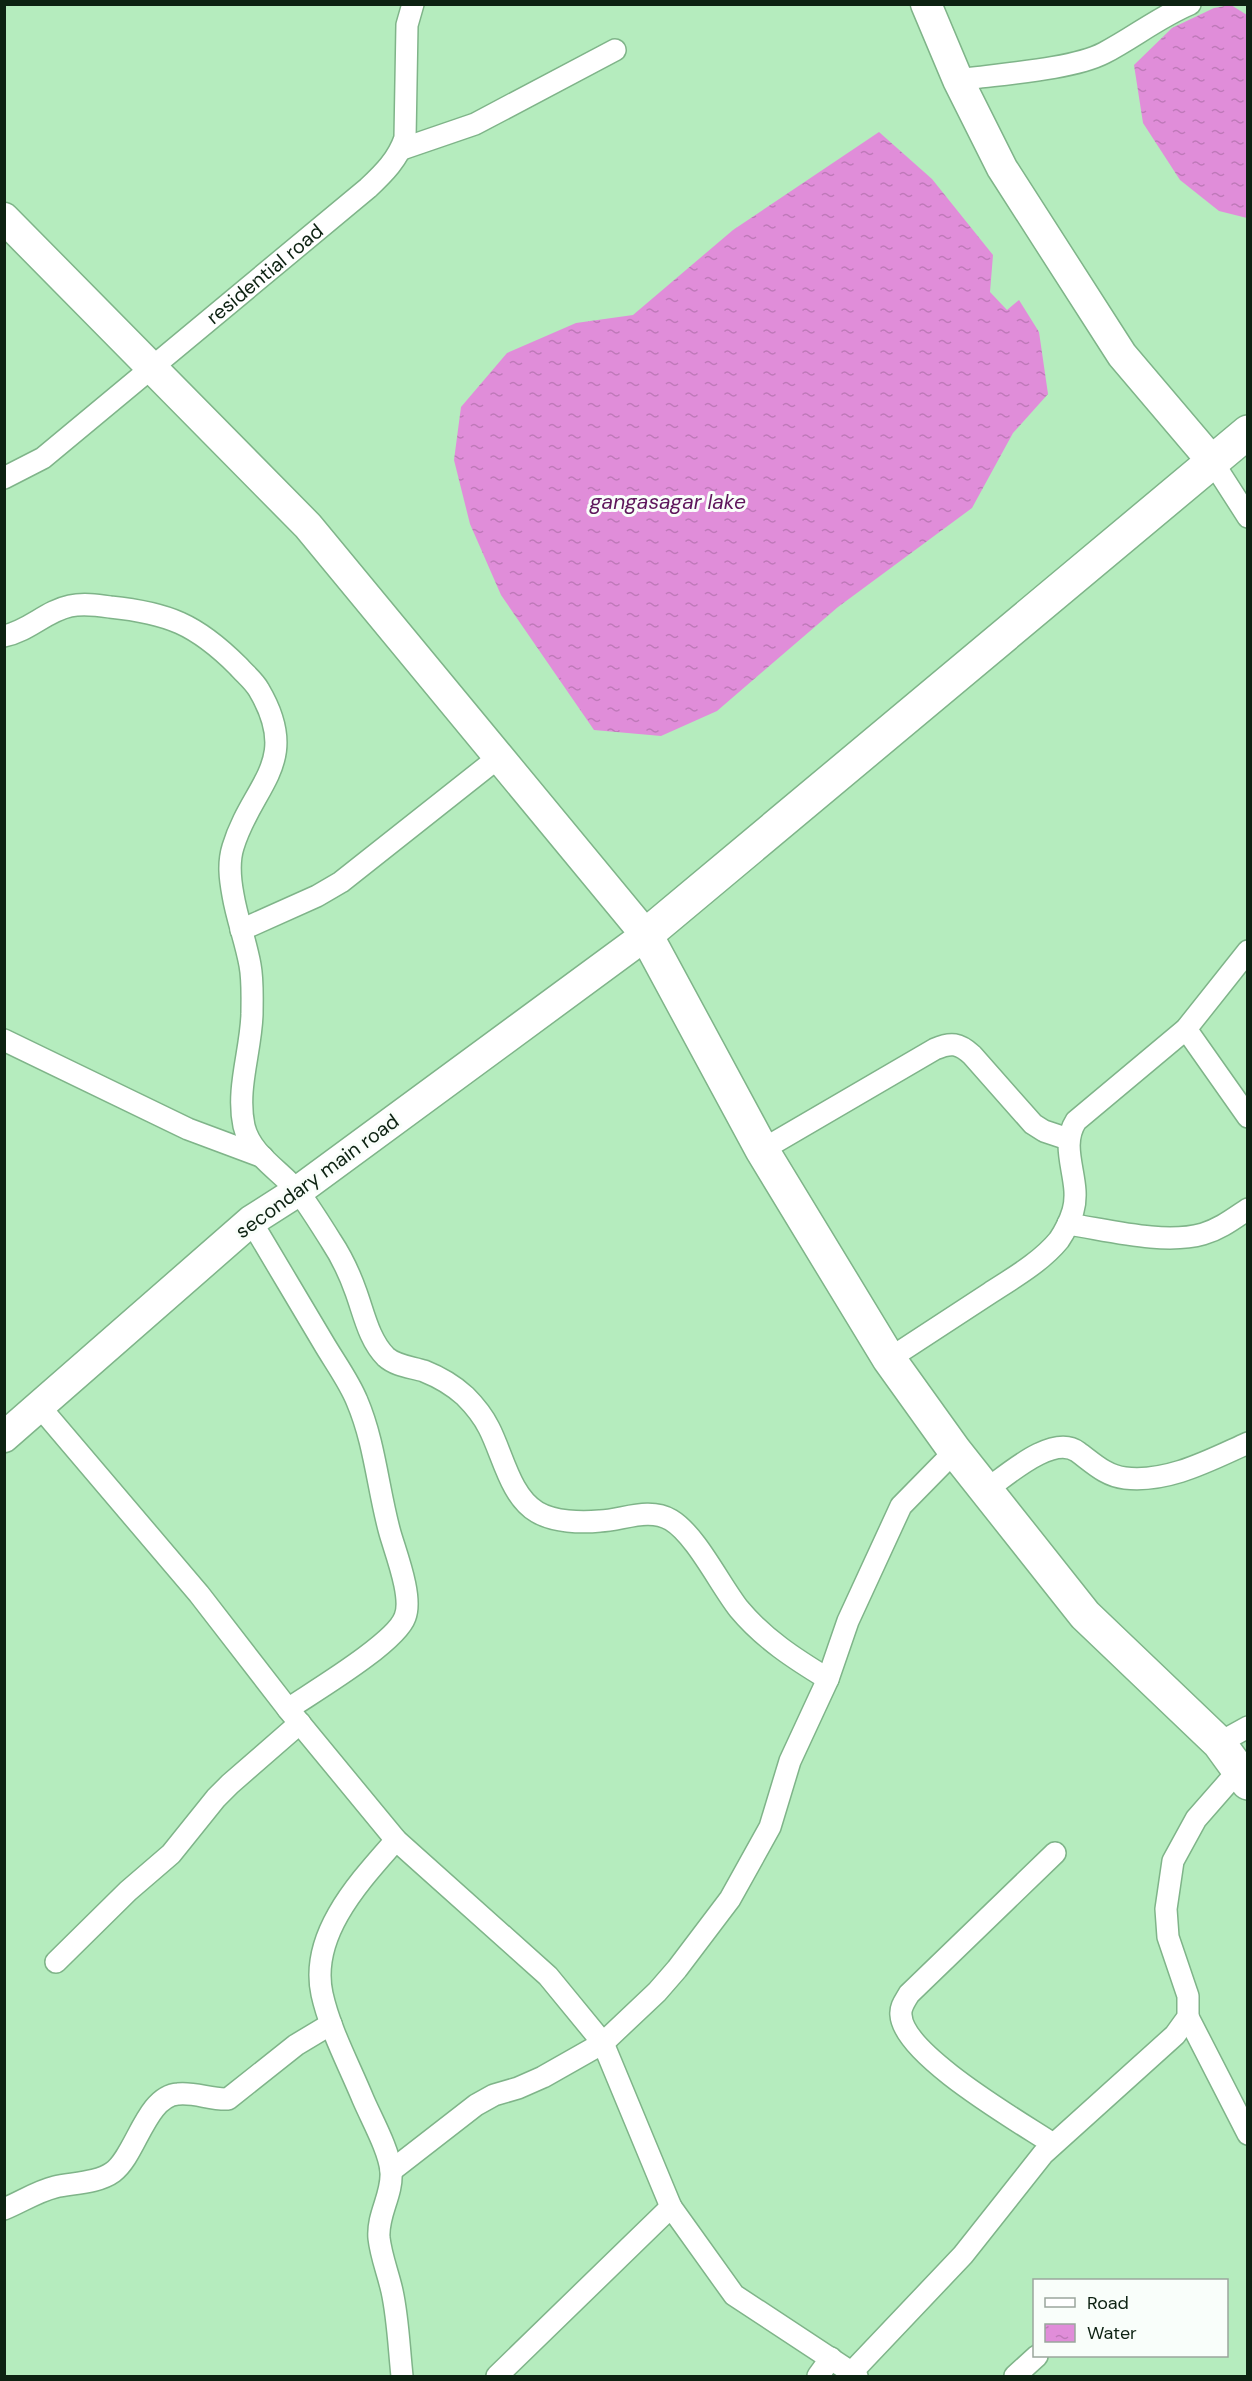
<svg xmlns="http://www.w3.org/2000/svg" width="1252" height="2381" viewBox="0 0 1252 2381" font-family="'DM Sans',sans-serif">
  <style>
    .water { fill: url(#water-ripples) }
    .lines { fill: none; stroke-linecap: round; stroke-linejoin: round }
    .street-casing { stroke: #7fb489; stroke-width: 24 }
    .secondary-casing { stroke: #7fb489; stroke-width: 33 }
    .primary-casing { stroke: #7fb489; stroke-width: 36 }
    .street { stroke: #fff; stroke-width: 21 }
    .secondary { stroke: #fff; stroke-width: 30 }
    .primary { stroke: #fff; stroke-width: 33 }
    .labels { text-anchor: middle; stroke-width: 6; stroke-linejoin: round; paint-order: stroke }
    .street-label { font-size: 20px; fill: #0d2212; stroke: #f9fefa }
    .water-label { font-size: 21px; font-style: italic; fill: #5e155b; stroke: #f9fefa }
  </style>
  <defs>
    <pattern id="water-ripples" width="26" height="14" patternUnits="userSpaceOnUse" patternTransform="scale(1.5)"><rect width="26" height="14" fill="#e08dd9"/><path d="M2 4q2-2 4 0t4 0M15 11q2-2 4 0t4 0" fill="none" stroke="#bf79b9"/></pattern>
  </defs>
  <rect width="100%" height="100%" fill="#b5ecbe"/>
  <!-- water -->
  <g class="water">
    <path d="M1231 5 1247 15V218L1219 211 1180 180 1143 123 1134 65 1172 28 1214 8Z"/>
    <path d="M879 132 932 179 993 255 990 292 1007 310 1019 300 1039 332 1048 394 1013 433 972 508 838 607 717 711 661 736 594 730 501 595 470 524 454 460 461 407 507 353 576 323 633 315 733 230Z"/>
  </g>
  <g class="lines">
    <!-- street casing -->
    <g class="street-casing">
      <g id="street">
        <path d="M958 80C997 74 1071 70 1104 53 1133 38 1159 17 1190 4"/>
        <path d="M402 149 475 124 615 50"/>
        <path d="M1212 461 1248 517"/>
        <path id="s1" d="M4 478 43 458 368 188C384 173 398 159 405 138L407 25 413 4"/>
        <path d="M4 636C29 631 46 611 70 606 83 603 97 605 110 607 168 613 196 624 238 666 245 674 254 681 259 690 302 763 252 784 233 847 228 863 230 879 233 895 237 919 246 942 250 965 253 981 252 998 252 1014 251 1051 236 1089 244 1126 251 1156 282 1171 300 1194 311 1209 321 1225 331 1241 341 1256 350 1275 356 1292 364 1314 369 1340 386 1357 396 1366 411 1367 424 1371 439 1377 453 1385 465 1396 474 1405 484 1418 489 1428 503 1455 510 1496 537 1512 554 1522 581 1523 600 1521 623 1520 649 1507 671 1520 696 1535 720 1585 739 1609 764 1639 795 1659 828 1679"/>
        <path d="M241 930 317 896 341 882 499 757"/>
        <path d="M1186 1029 1248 1117"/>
        <path d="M4 1040 188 1129 263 1157"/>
        <path d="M762 1150 935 1049C951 1042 959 1043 972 1055L1033 1124 1044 1131 1068 1139"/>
        <path d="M251 1221C275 1261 299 1302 323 1342 334 1361 349 1381 357 1401 375 1443 378 1490 390 1533 396 1554 413 1597 405 1617 396 1643 313 1692 288 1709"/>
        <path d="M1068 1224C1108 1230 1164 1245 1203 1234 1220 1229 1233 1219 1248 1209"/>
        <path d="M889 1359C923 1337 956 1315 990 1293 1013 1278 1041 1262 1059 1240 1065 1231 1070 1221 1073 1211 1082 1180 1058 1149 1076 1121L1186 1029 1248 951"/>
        <path d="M40 1407 199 1594 288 1709 396 1840 548 1976 603 2043 671 2207"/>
        <path d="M986 1490C1006 1476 1053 1433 1078 1452 1093 1463 1106 1476 1125 1478 1168 1483 1210 1460 1248 1443"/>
        <path d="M1219 1743 1248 1727"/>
        <path d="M396 1840C361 1880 309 1934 322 1994 330 2030 349 2065 363 2099 372 2120 389 2150 391 2171 393 2195 377 2214 379 2238 381 2256 388 2273 392 2291 398 2318 399 2348 402 2376"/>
        <path d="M56 1962 128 1891 171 1854 216 1798 230 1784 300 1723"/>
        <path d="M1188 2017 1248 2134"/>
        <path d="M1053 2144C1020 2122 903 2055 901 2015 900 2007 905 2001 909 1994L1055 1853"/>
        <path d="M391 2171 476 2105 494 2095 518 2088 543 2077 603 2043 657 1992 677 1969 730 1899 770 1827 790 1761 828 1679 848 1621 901 1506 955 1451"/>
        <path d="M4 2209C21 2202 38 2191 55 2187 73 2183 98 2183 113 2172 136 2155 146 2096 178 2094 195 2092 211 2100 228 2099L296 2045 331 2024"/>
        <path d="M852 2372 963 2255 1043 2154 1175 2035 1188 2017V1996L1168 1937 1166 1909 1173 1861 1196 1819 1238 1771"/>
        <path d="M497 2376 671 2207 734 2295 857 2376"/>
        <path d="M818 2376 831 2358"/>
        <path d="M1015 2376 1037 2356"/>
      </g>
    </g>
    <!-- secondary casing -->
    <g class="secondary-casing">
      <g id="secondary">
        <path d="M926 4 958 80 1002 168 1122 355 1212 461"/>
        <path d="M4 218 308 526 646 935 298 1191 251 1221 4 1437"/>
      </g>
    </g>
    <!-- primary casing -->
    <g class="primary-casing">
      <path id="primary" d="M1248 432 646 935 762 1150 889 1359 955 1451 1085 1615 1219 1743 1248 1783"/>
    </g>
    <!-- street -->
    <use href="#street" class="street"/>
    <!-- secondary -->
    <use href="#secondary" class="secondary"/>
    <!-- primary -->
    <use href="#primary" class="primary"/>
  </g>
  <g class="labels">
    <!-- street labels -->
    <g class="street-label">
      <text dy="7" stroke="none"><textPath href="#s1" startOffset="332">residential road</textPath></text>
      <text transform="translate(317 1176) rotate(-36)" y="7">secondary main road</text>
    </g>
    <!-- water labels -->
    <g class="water-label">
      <text x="668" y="509">gangasagar lake</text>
    </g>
  </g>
  <!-- border -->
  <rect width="1252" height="2381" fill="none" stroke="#0d2212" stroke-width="12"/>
  <!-- legend -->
  <rect x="1033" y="2279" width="195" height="78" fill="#f9fefa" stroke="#9ba69d" stroke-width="1.5"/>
  <rect x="1045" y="2298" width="30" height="9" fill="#ffffff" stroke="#9ba69d" stroke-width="1.5"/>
  <text x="1087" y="2309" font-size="18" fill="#0d2212">Road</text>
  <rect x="1045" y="2324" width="30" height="18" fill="url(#water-ripples)" stroke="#9ba69d" stroke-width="1.5"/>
  <text x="1087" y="2339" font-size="18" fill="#0d2212">Water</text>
</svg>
